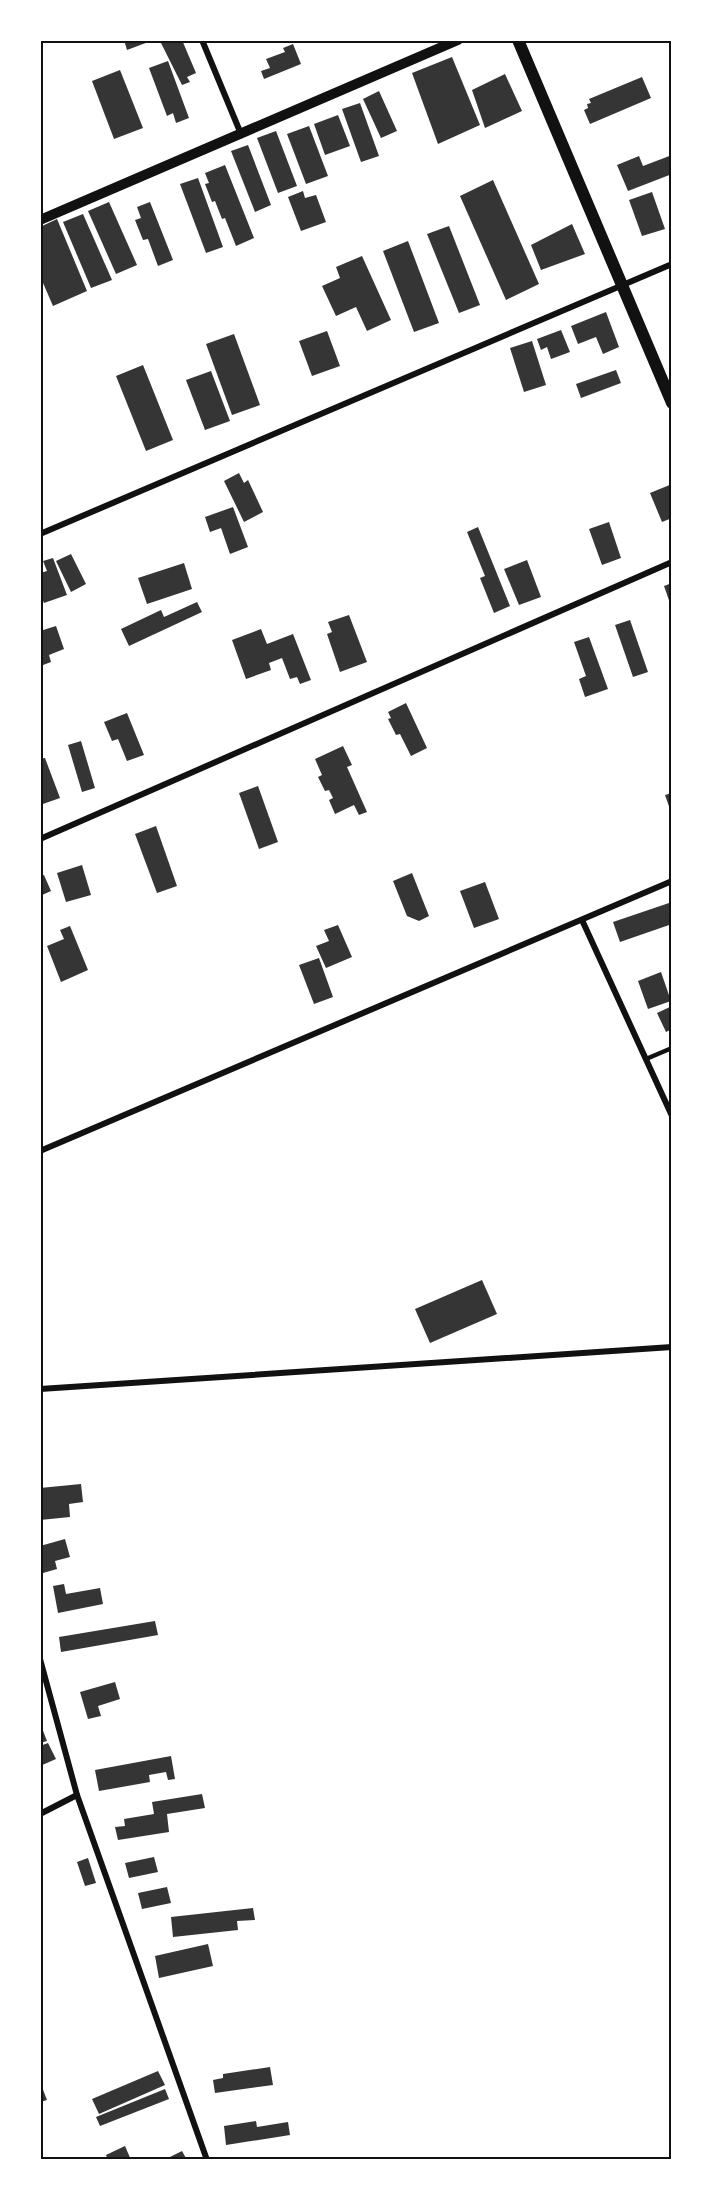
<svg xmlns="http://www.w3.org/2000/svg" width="712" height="2200" viewBox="0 0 712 2200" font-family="Barlow,sans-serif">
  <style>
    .building { fill: #353535 }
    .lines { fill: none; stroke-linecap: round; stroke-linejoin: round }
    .service { stroke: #111; stroke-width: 4.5 }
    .minor { stroke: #111; stroke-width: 6 }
    .tertiary { stroke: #111; stroke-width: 10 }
    .secondary { stroke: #111; stroke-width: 12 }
    .neatline { fill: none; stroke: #111; stroke-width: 2 }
  </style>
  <rect width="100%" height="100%" fill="#fff"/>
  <!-- building -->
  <g class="building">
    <path d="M124 40H151V41L127 50Z"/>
    <path d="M182 40 196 73 187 77 190 82 182 85 160 41Z"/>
    <path d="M293 44 301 64 264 79 261 71 270 68 266 59 285 52 283 48Z"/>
    <path d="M452 57 480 125 438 144 412 73Z"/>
    <path d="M168 61 189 118 176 123 173 113 167 116 149 68Z"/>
    <path d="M120 70 143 128 114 139 92 81Z"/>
    <path d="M505 74 522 111 485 128 472 90Z"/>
    <path d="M642 77 651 98 590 124 584 110 588 108 587 104 591 103 589 99Z"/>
    <path d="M379 91 397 131 381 138 363 99Z"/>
    <path d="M360 103 379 156 361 162 342 109Z"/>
    <path d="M338 115 350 146 325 155 314 124Z"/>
    <path d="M309 126 328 176 306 184 287 134Z"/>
    <path d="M276 131 297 186 278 193 257 138Z"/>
    <path d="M248 145 271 205 255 212 231 151Z"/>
    <path d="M672 155V174L628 191 617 165 639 156 643 166Z"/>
    <path d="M225 165 254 238 236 246 225 218 222 219 215 201 212 202 205 184 209 183 205 173Z"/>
    <path d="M198 178 223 247 206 253 180 184Z"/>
    <path d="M493 180 539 284 506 300 460 196Z"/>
    <path d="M303 191 305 198 316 195 326 222 301 231 288 197Z"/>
    <path d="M652 192 665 229 642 236 629 200Z"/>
    <path d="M109 202 137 265 116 274 88 211Z"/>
    <path d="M150 202 173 260 158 266 148 239 143 240 135 220 141 218 137 207Z"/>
    <path d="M83 214 112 280 91 288 63 222Z"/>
    <path d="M57 219 87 291 53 306 40 276V227Z"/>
    <path d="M572 224 585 254 541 270 531 245Z"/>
    <path d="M449 226 480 305 459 313 427 234Z"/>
    <path d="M408 241 439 323 414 332 383 251Z"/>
    <path d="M362 256 391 320 367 331 356 307 336 316 322 286 340 278 336 267Z"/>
    <path d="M606 312 619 347 603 354 596 337 578 344 571 326Z"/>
    <path d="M561 330 570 352 551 359 547 347 541 350 537 339Z"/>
    <path d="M327 331 340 366 312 376 299 341Z"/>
    <path d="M234 334 260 405 232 415 206 344Z"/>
    <path d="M532 341 546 385 524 392 510 348Z"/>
    <path d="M143 365 173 440 146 451 116 376Z"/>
    <path d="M616 370 621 383 581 398 576 384Z"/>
    <path d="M211 371 230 421 205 430 186 380Z"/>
    <path d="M239 473 244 483 248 480 263 512 244 522 224 481Z"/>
    <path d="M672 484V518L662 522 650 493Z"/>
    <path d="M233 507 248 547 230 554 221 528 210 532 205 517Z"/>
    <path d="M609 522 621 558 602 565 589 529Z"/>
    <path d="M478 527 510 606 494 613 480 578 485 576 467 532Z"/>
    <path d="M71 554 86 584 71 592 56 561Z"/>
    <path d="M53 558 67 595 44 603 40 594V573L47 571 43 561Z"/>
    <path d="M527 560 541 597 519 605 504 569Z"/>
    <path d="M184 563 192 589 147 604 138 578Z"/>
    <path d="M672 583V606H671L664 586Z"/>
    <path d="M197 602 202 612 129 646 121 629 161 610 164 617Z"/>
    <path d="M349 615 367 662 340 672 327 634 332 632 328 622Z"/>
    <path d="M630 620 648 672 633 677 615 625Z"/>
    <path d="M56 626 64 649 49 655 51 662 43 665 40 631Z"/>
    <path d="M261 629 267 644 293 634 311 680 300 684 297 677 290 679 282 658 269 663 271 670 246 679 232 640Z"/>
    <path d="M589 637 608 689 585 697 579 679 586 676 574 642Z"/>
    <path d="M406 703 427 748 411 756 400 734 396 735 388 719 391 718 388 712Z"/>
    <path d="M127 713 144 755 127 761 118 739 112 741 104 722Z"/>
    <path d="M81 741 95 788 82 792 68 745Z"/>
    <path d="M343 746 352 765 347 767 367 812 359 815 354 805 335 814 329 800 333 798 329 790 325 791 318 777 322 775 315 759Z"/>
    <path d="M45 758 60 798 40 805V759Z"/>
    <path d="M258 786 278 842 259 849 239 793Z"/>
    <path d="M672 793V812H671L665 795Z"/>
    <path d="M156 826 177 886 157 893 135 834Z"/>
    <path d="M82 865 91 895 66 902 57 873Z"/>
    <path d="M412 873 429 916 419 921 407 916 393 881Z"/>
    <path d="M44 875 51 891 40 896V876Z"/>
    <path d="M485 882 499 919 474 928 460 891Z"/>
    <path d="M669 903 672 924 620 942 613 922Z"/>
    <path d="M338 925 352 957 326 968 316 946 329 941 324 930Z"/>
    <path d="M70 926 88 970 61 982 47 946 64 939 60 930Z"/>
    <path d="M319 958 333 997 314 1004 299 965Z"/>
    <path d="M661 972 671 1001 648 1009 638 981Z"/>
    <path d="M672 1006V1029L666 1032 657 1013Z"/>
    <path d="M482 1280 497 1314 430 1343 415 1309Z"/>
    <path d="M81 1484 83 1502 69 1504 70 1517 40 1520V1488Z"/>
    <path d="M65 1539 70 1557 55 1561 57 1569 43 1573 40 1546Z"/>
    <path d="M64 1584 66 1594 100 1588 103 1604 58 1613 53 1586Z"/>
    <path d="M155 1621 158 1635 61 1652 59 1637Z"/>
    <path d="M115 1682 120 1699 98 1706 101 1716 88 1719 80 1692Z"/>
    <path d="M40 1723 47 1741 40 1743Z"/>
    <path d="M48 1743 56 1759 40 1766V1746Z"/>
    <path d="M171 1756 175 1779 168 1780 166 1772 149 1775 150 1782 99 1791 95 1770Z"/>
    <path d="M202 1794 205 1808 167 1814 169 1832 118 1840 115 1827 125 1826 124 1819 154 1814 152 1802Z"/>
    <path d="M154 1857 158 1872 129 1878 125 1863Z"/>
    <path d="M88 1858 96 1883 85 1886 77 1862Z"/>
    <path d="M167 1887 171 1903 142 1909 138 1893Z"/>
    <path d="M253 1908 255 1920 237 1921 238 1930 173 1937 171 1917Z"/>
    <path d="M208 1944 213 1966 159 1978 155 1956Z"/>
    <path d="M270 2067 273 2085 215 2093 213 2080 223 2078V2074Z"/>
    <path d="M158 2071 165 2085 99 2114 92 2099Z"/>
    <path d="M40 2082 47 2100 40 2102Z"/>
    <path d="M165 2089 169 2099 100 2126 96 2117Z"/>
    <path d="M256 2121 257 2127 288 2122 290 2135 226 2145 224 2126Z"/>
    <path d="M125 2146 131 2160H108L106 2155Z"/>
    <path d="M182 2151 187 2160H164Z"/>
  </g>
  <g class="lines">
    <!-- service -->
    <path class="service" d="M646 1059 672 1048"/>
    <!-- minor -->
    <g class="minor">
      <path d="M202 40 241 134"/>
      <path d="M40 534 672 264"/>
      <path d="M40 839 672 562"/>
      <path d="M582 920 672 1116"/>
      <path d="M40 1151 672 881"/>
      <path d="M40 1389 672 1347"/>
      <path d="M40 1659 77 1795 207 2160"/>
      <path d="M40 1814 77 1795"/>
    </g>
    <!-- tertiary -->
    <path class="tertiary" d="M40 220 458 40"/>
    <!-- secondary -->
    <path class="secondary" d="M518 40 672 403"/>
  </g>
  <!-- border -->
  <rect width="712" height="2200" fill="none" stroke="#ffffff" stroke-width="84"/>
  <rect x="42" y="42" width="628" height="2116" class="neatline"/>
</svg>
